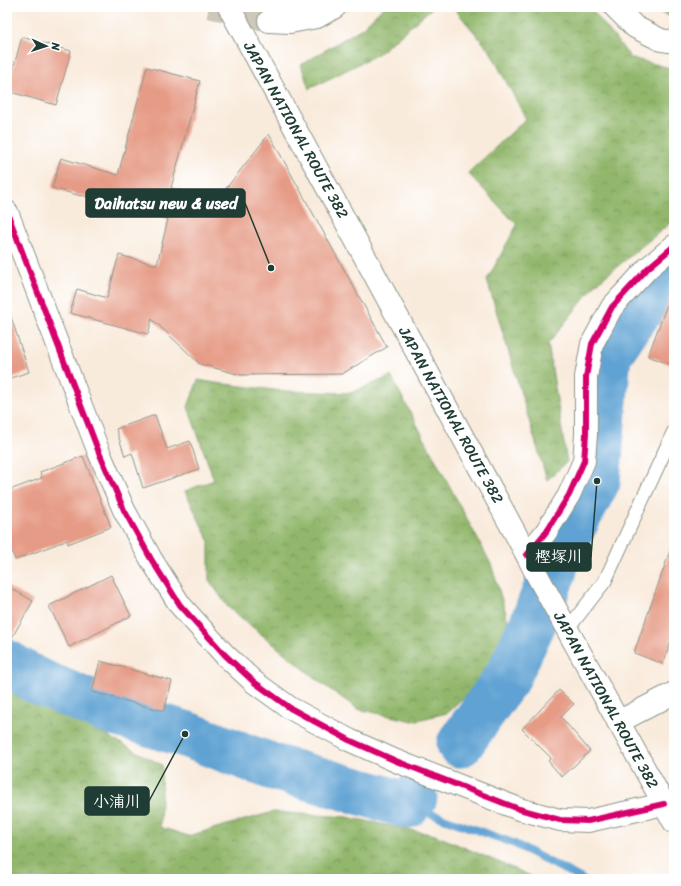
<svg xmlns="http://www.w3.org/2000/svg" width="681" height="886" viewBox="0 0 681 886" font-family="Sriracha,'Klee One',sans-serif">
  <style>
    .forest { fill: url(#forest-crowns); stroke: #587a50 }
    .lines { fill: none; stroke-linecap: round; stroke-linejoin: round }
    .stream { stroke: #5ea2d3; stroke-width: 8 }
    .river { stroke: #5ea2d3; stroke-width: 47 }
    .building { fill: #e69b86 }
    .street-tunnel { stroke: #cdc8ba; stroke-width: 22; stroke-dasharray: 22 11; stroke-linecap: butt }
    .lane-casing { stroke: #8c9488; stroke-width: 15 }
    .street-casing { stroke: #8c9488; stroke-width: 24 }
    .secondary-casing { stroke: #8c9488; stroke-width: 24 }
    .highway-casing { stroke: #8c9488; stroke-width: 24 }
    .lane { stroke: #fff; stroke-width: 13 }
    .street { stroke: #fff; stroke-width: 22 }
    .secondary { stroke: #fff; stroke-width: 22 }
    .highway { stroke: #fff; stroke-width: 22 }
    .cycleway-casing { stroke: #fff; stroke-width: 8 }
    .cycleway { stroke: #d6006c; stroke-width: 6 }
    .labels { text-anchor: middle; stroke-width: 4; stroke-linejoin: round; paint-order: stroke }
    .street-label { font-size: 15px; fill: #1f3d34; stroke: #fff }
    .leader { fill: none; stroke: #1f3d34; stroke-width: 1.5 }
    .callout-dot { fill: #1f3d34; stroke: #fff; stroke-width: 1.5 }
    .callout { fill: #1f3d34; stroke: #1f3d34; stroke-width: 1.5 }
    .callout-label { font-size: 16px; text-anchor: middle; font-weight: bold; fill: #fff }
  </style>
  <defs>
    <pattern id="forest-crowns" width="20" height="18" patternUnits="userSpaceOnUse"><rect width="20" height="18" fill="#92b76c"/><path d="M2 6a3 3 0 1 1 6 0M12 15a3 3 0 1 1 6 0" fill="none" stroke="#77965a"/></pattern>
  </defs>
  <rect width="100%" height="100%" fill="#fff"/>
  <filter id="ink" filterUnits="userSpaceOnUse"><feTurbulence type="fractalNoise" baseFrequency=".025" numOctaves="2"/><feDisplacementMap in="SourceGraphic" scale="8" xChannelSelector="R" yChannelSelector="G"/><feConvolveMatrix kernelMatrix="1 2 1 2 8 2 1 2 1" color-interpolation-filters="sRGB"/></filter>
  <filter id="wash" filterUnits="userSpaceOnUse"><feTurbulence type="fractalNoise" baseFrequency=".012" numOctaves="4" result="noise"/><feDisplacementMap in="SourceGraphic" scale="16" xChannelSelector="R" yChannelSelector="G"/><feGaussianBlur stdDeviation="0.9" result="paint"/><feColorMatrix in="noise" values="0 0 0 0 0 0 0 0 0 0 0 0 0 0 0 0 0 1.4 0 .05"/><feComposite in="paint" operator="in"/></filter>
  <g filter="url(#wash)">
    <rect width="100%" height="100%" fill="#f9ebdc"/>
    <!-- forest -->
    <g class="forest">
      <path d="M384 7H433L378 54 309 89 301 65 362 28Z"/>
      <path d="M453 7H590L631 58 674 69V220L596 284 548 344 567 462 547 480 487 280 517 225 468 173 526 119 490 51Z"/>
      <path d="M645 7H674V18Z"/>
      <path d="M391 376 491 564 508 620 494 668 447 713 413 721 358 709 321 683 228 607 209 580V541L185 491 214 480 188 407 198 380 215 383 284 391 351 393Z"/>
      <path d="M7 683 162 765 160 827 188 836 273 812 347 817 435 835 538 879H7Z"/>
    </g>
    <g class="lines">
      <!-- stream -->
      <path class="stream" d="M407 805 513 843 582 879"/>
      <!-- river -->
      <g class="river">
        <path d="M7 663 35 680 109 711 185 734 273 767 407 805 414 797"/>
        <path d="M460 744 508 676 533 623 553 573 558 554 597 481 608 355 627 327 667 274 674 269"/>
      </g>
    </g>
    <g id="blocks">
      <!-- building -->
      <g class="building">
        <path d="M22 37 71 51 56 105 7 91Z"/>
        <path d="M147 67 200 81 171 188 217 200 269 134 387 347 342 374 241 375 200 364 152 319 148 334 70 313 77 289 107 298 119 255 157 265 168 219 81 195V196L52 188 61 158 118 175Z"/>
        <path d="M672 291 674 292V366L648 356Z"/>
        <path d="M7 317H11L29 372 7 379Z"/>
        <path d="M155 415 167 449 190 441 199 469 143 488 132 453 125 456 116 429Z"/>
        <path d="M83 456 111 527 68 544 67 540 15 560 7 538V491L42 478 40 472Z"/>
        <path d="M671 548 674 549V632L663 664 634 653Z"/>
        <path d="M111 575 131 616 69 647 49 606Z"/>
        <path d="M7 586 33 601 7 646Z"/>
        <path d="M100 661 172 681 164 711 92 692Z"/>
        <path d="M559 690 574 704 561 717 590 751 562 777 548 761 551 758 522 729Z"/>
      </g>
    </g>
  </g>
  <g filter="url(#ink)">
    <use href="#blocks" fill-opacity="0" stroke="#8c9488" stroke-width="1"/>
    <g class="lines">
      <!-- street-tunnel -->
      <path class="street-tunnel" d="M209 7 269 21"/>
      <!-- lane casing -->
      <g class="lane-casing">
        <path id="lane" d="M567 630 605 581 674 431"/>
      </g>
      <!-- street casing -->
      <g class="street-casing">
        <g id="street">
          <path d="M615 7 635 27 661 40 674 42"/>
          <path d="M269 21 290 22 317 17 335 7"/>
          <path d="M527 555 546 532 569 495 584 461 586 435V377L592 344 612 307 648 268 674 246"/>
          <path d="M618 722 674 693"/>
        </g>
      </g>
      <!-- secondary casing -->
      <g class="secondary-casing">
        <path id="secondary" d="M7 212 98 450 124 510 151 559 180 605 225 655 254 682 290 708 349 740 396 761 519 809 560 820 588 821 664 804"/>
      </g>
      <!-- highway casing -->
      <g class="highway-casing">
        <path id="highway" d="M229 7 527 555 537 575 674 822"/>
      </g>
      <!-- lane -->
      <use href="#lane" class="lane"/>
      <!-- street -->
      <use href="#street" class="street"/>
      <!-- secondary -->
      <use href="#secondary" class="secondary"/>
      <!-- highway -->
      <use href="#highway" class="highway"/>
      <!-- cycleway casing -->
      <g class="cycleway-casing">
        <g id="cycleway">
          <path d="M7 212 98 450 124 510 151 559 180 605 225 655 254 682 290 708 349 740 396 761 519 809 560 820 588 821 664 804"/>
          <path d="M527 555 546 532 569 495 584 461 586 435V377L592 344 612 307 648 268 674 246"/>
        </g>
      </g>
      <!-- cycleway -->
      <use href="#cycleway" class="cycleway"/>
    </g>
  </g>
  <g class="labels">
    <!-- street labels -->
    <g class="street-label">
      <text transform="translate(296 130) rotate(61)" y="5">JAPAN NATIONAL ROUTE 382</text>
      <text transform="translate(451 415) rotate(61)" y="5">JAPAN NATIONAL ROUTE 382</text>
      <text transform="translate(606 700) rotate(61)" y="5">JAPAN NATIONAL ROUTE 382</text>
    </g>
  </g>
  <!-- callouts -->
  <path class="leader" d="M271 268L245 203M597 481L591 557M185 734L149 801"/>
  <g class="callout-dot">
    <circle cx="271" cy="268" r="4"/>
    <circle cx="597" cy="481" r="4"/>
    <circle cx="185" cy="734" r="4"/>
  </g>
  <g class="callout">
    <rect x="86" y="189" width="159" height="28" rx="4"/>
    <rect x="527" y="543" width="64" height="28" rx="4"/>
    <rect x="85" y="787" width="64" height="28" rx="4"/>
  </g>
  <g class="callout-label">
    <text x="166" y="209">Daihatsu new &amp; used</text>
    <text x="559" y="562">樫塚川</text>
    <text x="117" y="807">小浦川</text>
  </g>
  <!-- margin -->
  <rect width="681" height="886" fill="none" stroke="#fff" stroke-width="24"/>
  <!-- north arrow -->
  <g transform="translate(46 46) rotate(93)" stroke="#ffffff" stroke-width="3" paint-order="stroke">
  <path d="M0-3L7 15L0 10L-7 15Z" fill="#1f3d34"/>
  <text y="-6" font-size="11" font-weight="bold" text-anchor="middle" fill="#1f3d34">N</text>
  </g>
</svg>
